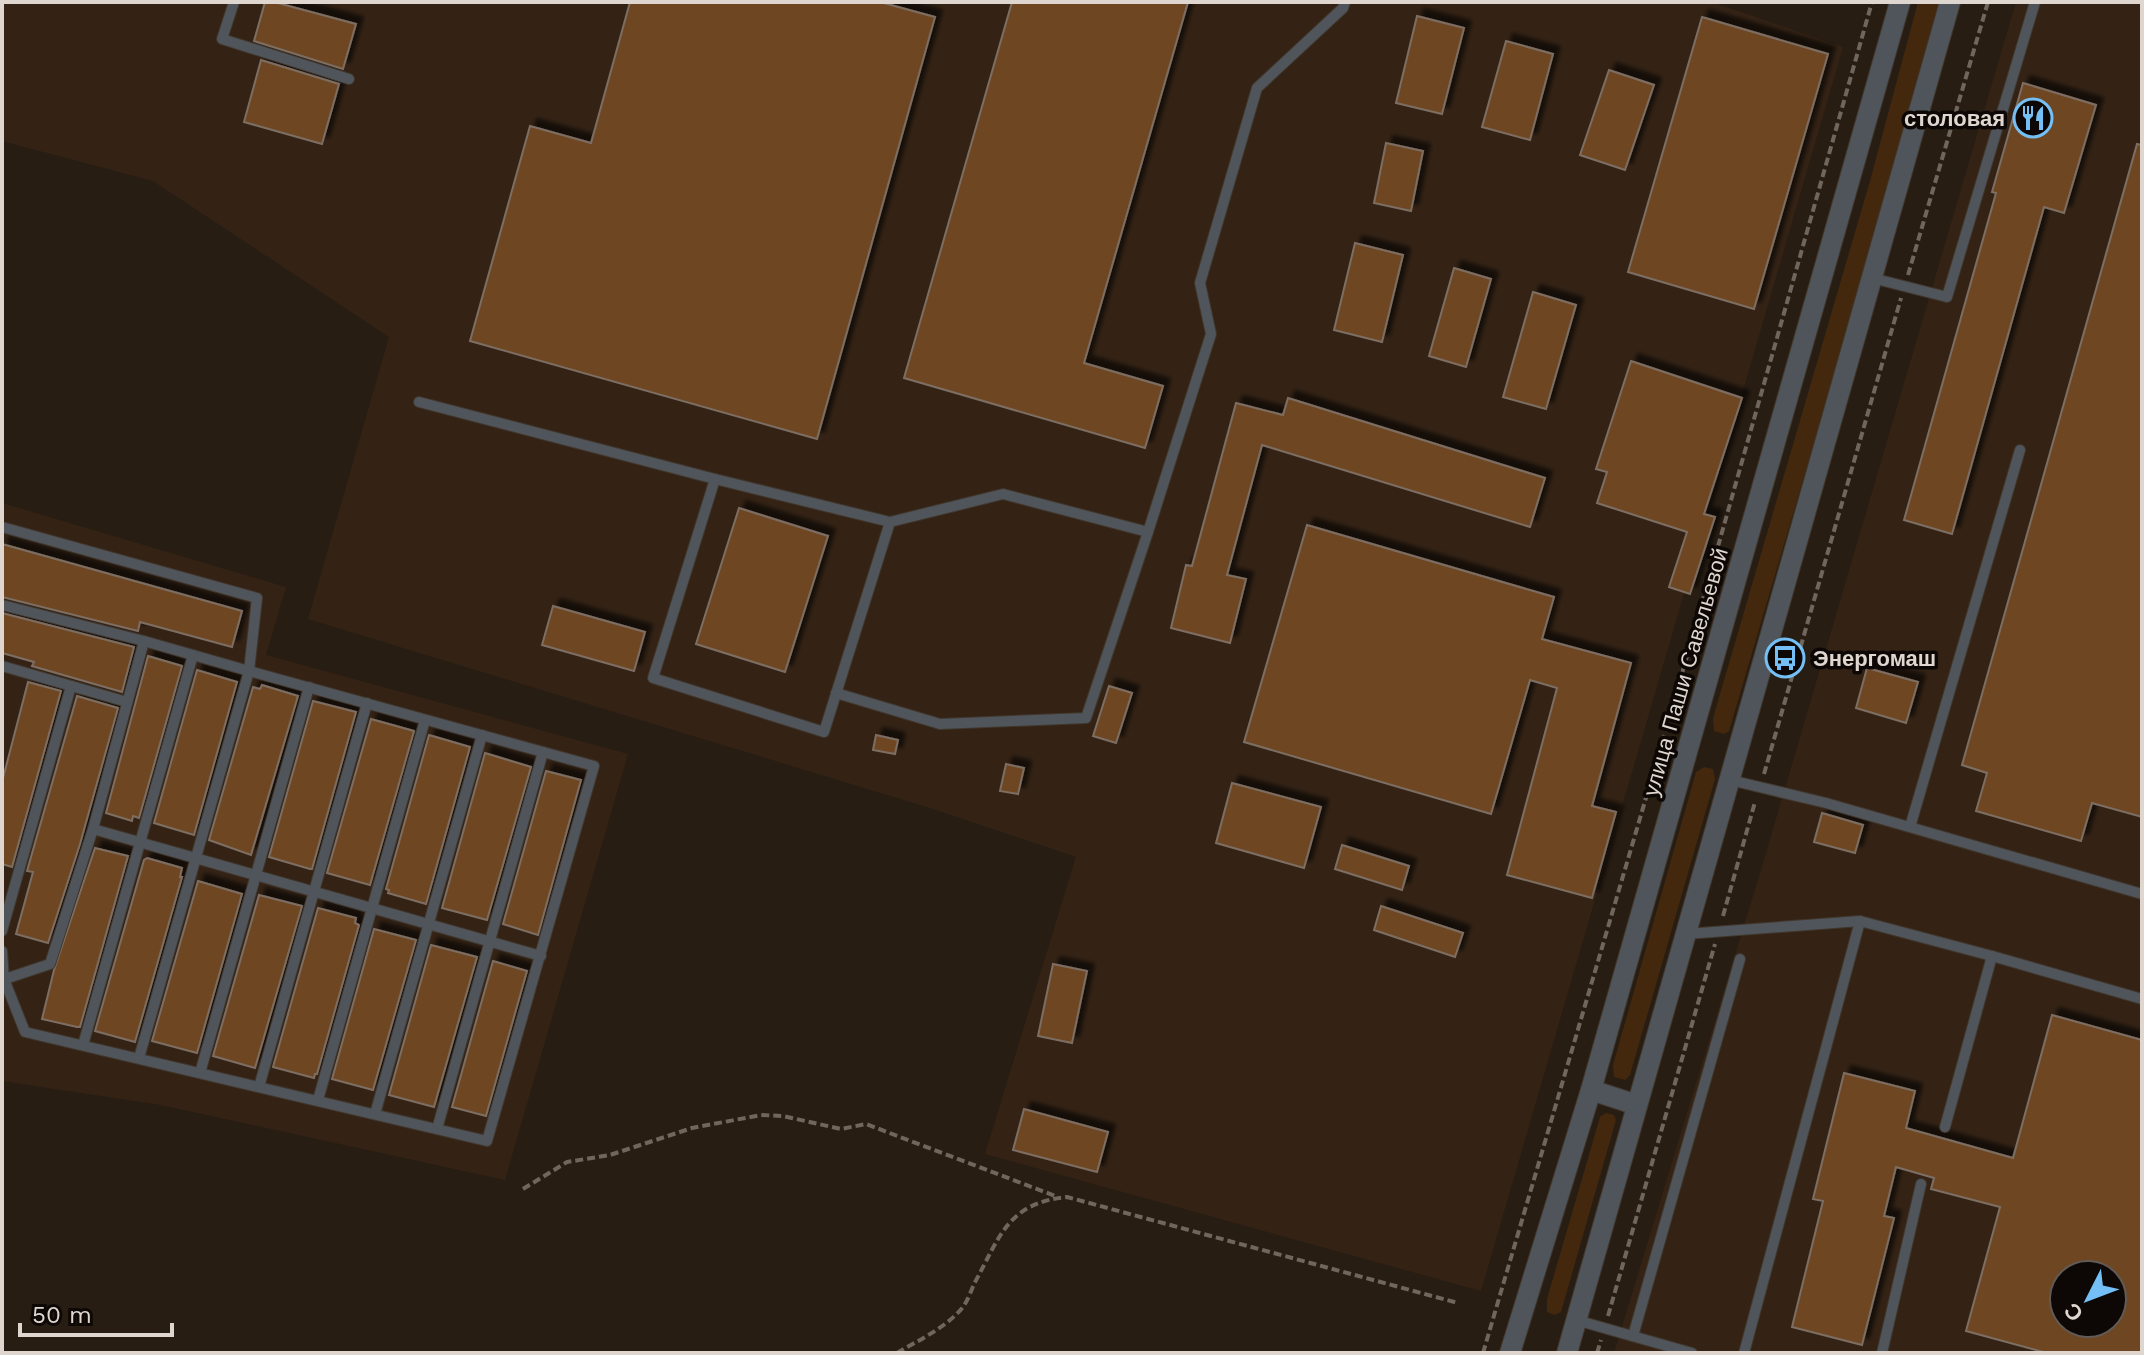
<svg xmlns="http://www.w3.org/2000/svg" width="2144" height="1355" viewBox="0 0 2144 1355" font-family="'Work Sans',sans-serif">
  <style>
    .built { fill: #342315; fill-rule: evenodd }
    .green { fill: #43280e }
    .building { fill: #6e4724; stroke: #7d6e63; stroke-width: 2; fill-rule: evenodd; filter: url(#shadow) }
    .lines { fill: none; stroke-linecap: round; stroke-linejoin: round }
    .service-casing { stroke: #41372d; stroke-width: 12 }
    .minor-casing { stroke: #41372d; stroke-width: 22 }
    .tertiary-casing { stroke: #41372d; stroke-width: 22 }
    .path { stroke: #70665e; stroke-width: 4; stroke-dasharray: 8 4; stroke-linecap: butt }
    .service { stroke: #4f555a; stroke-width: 10 }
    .minor { stroke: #4f555a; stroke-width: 20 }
    .tertiary { stroke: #4f555a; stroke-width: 20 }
    .labels { text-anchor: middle; stroke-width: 7; stroke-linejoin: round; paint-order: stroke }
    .poi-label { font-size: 22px; font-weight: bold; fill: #ded6cf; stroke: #0d0805; text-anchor: end }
    .street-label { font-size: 22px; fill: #ded6cf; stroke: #0d0805 }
  </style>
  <defs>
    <filter id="shadow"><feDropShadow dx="7" dy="-7" stdDeviation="2" flood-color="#0009"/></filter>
  </defs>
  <rect width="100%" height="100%" fill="#281d13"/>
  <!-- built -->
  <g class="built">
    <path d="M2 2H1711L1843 47 1481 1291 985 1154 1076 857 930 808 308 619 389 337 153 181 2 141Z"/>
    <path d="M2016 2H2142V1353H1614L1764 860ZM2064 1275H2112V1323H2064Z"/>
    <path d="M2 503 286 587 266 655 628 754 505 1180 161 1105 2 1081Z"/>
  </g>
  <!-- green -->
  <g class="green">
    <path d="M1918 2H1942L1872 278 1813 446 1729 731 1724 734 1714 731 1713 718 1870 181Z"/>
    <path d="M1704 767 1713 769 1715 779 1630 1075 1625 1080 1614 1077 1613 1065 1696 772Z"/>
    <path d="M1606 1113 1614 1115 1616 1120 1561 1312 1555 1315 1547 1312V1299L1600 1117Z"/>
  </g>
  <!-- building -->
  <g class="building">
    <path d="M265 2H274L356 24 343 69 254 41Z"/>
    <path d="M630 2H880L935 17 817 439 470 341 530 126 591 143Z"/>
    <path d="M1012 2H1188L1084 363 1163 386 1145 448 904 378Z"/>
    <path d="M1417 16 1464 28 1442 114 1396 103Z"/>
    <path d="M1702 17 1828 54 1754 309 1628 272Z"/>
    <path d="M1506 41 1553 54 1530 140 1482 127Z"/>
    <path d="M261 60 339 84 322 144 244 122Z"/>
    <path d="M1609 70 1654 85 1625 170 1580 155Z"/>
    <path d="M2023 83 2096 105 2064 213 2044 207 1952 534 1904 520 1996 193 1992 192Z"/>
    <path d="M1386 143 1423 151 1411 211 1374 203Z"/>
    <path d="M2137 144 2142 145V817L2092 803 2081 841 1976 811 1987 773 1962 765Z"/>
    <path d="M1355 243 1403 255 1382 342 1334 330Z"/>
    <path d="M1454 268 1491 279 1466 367 1429 356Z"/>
    <path d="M1533 292 1576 305 1546 409 1503 397Z"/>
    <path d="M1631 361 1742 398 1704 514 1715 517 1690 594 1669 587 1687 532 1597 503 1607 472 1596 469Z"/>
    <path d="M1288 398 1545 478 1530 527 1262 445 1227 575 1246 579 1230 643 1171 628 1186 565 1192 566 1236 403 1283 415Z"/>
    <path d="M739 508 828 536 785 672 696 644Z"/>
    <path d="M1307 525 1554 597 1542 639 1631 663 1592 806 1616 812 1592 898 1507 875 1557 688 1530 680 1491 814 1244 742Z"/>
    <path d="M2 544 242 611 232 647 140 622 138 631 2 597Z"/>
    <path d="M553 606 645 632 634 671 542 645Z"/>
    <path d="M2 613 134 647 122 692 32 666 34 662 2 653Z"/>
    <path d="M148 656 182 666 139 818 133 816 132 821 106 813Z"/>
    <path d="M1867 668 1918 682 1906 723 1856 708Z"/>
    <path d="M197 670 237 682 194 835 154 823Z"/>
    <path d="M28 682 61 691 12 867 2 864V782Z"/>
    <path d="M262 685 298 696 251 855 209 840 253 687 260 689Z"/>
    <path d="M1109 686 1132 693 1116 743 1093 736Z"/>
    <path d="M77 696 118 708 80 844 48 943 16 934 33 872 27 871Z"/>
    <path d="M313 701 356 712 312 869H310L269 857Z"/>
    <path d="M371 719 414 731 370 885 327 873Z"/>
    <path d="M429 735 470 747 426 904 388 893 389 890 386 889Z"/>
    <path d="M876 735 898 740 895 754 873 750Z"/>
    <path d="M485 753 531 767 487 920 442 908Z"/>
    <path d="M1006 764 1024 768 1018 794 1000 791Z"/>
    <path d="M546 771 581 780 538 935 503 924Z"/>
    <path d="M1232 783 1321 807 1304 868 1216 843Z"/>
    <path d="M1822 813 1863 825 1855 853 1814 842Z"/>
    <path d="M1342 845 1409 866 1402 890 1335 869Z"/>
    <path d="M95 848 128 856 80 1027H77L42 1019 54 970Z"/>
    <path d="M147 858 182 868 180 877H182L135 1042 95 1031 144 860Z"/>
    <path d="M198 881 242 894 197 1053 152 1041Z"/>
    <path d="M259 895 302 906 255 1068 213 1056Z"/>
    <path d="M1381 906 1463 933 1455 957 1374 930Z"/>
    <path d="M318 908 356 918 355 923 359 925 317 1074H315L314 1078 273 1067Z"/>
    <path d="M374 929 416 940 373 1090 332 1079Z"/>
    <path d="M431 945 477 957 434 1107 389 1095Z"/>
    <path d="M493 961 527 971 486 1116 452 1107Z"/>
    <path d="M1053 964 1087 971 1072 1043 1038 1036Z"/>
    <path d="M2052 1015 2142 1040V1353H2047L1966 1331 2000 1207 1931 1189 1934 1178 1896 1167 1884 1216 1894 1218 1862 1345 1792 1327 1823 1201 1813 1199 1844 1073 1915 1091 1906 1128 2013 1158ZM2064 1275H2112V1323H2064Z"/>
    <path d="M1024 1109 1108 1132 1097 1172 1013 1150Z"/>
  </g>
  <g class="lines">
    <!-- service casing -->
    <g class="service-casing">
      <g id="service">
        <path d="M234 2 222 39 349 79"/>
        <path d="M1872 278 1947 297 2035 2"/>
        <path d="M419 402 715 479 890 522 1003 494 1148 532 1211 334 1200 283 1257 88 1343 8 1345 2"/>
        <path d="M715 479 653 678 824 732 890 522"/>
        <path d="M2 527 257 598 249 671 594 766 487 1141 25 1032 4 979 2 951"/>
        <path d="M2 605 144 641 249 671 139 1058"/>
        <path d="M2 666 127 702"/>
        <path d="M836 693 940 724 1086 718 1148 532"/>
        <path d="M1730 780 1826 803 2142 894"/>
        <path d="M1910 827 2020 450"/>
        <path d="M93 829 541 956"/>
        <path d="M2 931 71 686"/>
        <path d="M1686 934 1860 921"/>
        <path d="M1992 956 2142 999"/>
        <path d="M2 980 50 964 93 829 144 641"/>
        <path d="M83 1045 193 655"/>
        <path d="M200 1073 309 687"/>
        <path d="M259 1087 367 703"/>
        <path d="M318 1100 425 720"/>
        <path d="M375 1114 482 735"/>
        <path d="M437 1129 543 752"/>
        <path d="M1576 1320 1692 1353"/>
        <path d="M1633 1336 1740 959"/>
        <path d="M1744 1353 1860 921 1992 956 1945 1127"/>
        <path d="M1882 1353 1921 1184"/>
      </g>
    </g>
    <!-- minor casing -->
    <g class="minor-casing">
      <path id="minor" d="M1591 1090 1637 1105"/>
    </g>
    <!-- tertiary casing -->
    <g class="tertiary-casing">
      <g id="tertiary">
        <path d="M1510 1353 1591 1090 1900 2"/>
        <path d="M1567 1353 1950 2"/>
      </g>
    </g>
    <!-- path -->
    <g class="path">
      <path d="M1908 275 1988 2"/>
      <path d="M1764 774 1901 298"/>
      <path d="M1723 916 1755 802"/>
      <path d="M523 1189 567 1162 610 1155 692 1128 761 1115 783 1116 841 1129 866 1124 1058 1197"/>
      <path d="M1608 1316 1715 944"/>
      <path d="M897 1353C919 1340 947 1327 963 1307 968 1300 971 1291 974 1284 1000 1237 1007 1203 1067 1197L1458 1303"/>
      <path d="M1483 1353 1670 716 1872 2"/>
      <path d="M1597 1353 1601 1340"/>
    </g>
    <!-- service -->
    <use href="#service" class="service"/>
    <!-- minor -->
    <use href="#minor" class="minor"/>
    <!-- tertiary -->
    <use href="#tertiary" class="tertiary"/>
  </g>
  <!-- icons -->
  <defs>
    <g id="restaurant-ring" transform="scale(2)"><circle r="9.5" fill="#0d0805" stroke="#74c0f6" stroke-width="1.5"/><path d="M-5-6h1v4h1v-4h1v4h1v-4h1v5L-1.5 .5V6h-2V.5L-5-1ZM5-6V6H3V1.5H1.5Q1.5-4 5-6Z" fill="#74c0f6"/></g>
    <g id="bus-ring" transform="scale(2)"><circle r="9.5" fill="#0d0805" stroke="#74c0f6" stroke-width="1.5"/><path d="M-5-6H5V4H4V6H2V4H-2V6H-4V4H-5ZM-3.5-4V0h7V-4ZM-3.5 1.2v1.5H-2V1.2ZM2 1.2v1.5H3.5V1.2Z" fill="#74c0f6"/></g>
  </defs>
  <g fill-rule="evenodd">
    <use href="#restaurant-ring" x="2033" y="118"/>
    <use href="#bus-ring" x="1785" y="658"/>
  </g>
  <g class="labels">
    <!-- poi labels -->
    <g class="poi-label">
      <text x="2005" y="126">столовая</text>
      <text x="1813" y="666" text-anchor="start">Энергомаш</text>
    </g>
    <!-- street labels -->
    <g class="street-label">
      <text transform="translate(1685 672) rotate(-74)" y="8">улица Паши Савельевой</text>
    </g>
  </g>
  <!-- border -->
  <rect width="2144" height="1355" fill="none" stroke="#ded6cf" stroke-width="8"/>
  <!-- north arrow -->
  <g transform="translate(2088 1299) rotate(228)"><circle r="38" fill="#0d0805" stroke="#615a56" stroke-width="2"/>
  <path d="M0-6L14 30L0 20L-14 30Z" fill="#74c0f6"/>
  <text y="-12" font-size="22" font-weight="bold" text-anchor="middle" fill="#ded6cf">С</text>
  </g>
  <!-- scale -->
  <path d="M20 1323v12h152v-12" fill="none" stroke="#ded6cf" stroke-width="4"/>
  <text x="32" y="1323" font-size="24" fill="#ded6cf" stroke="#0d0805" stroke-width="6" paint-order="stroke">50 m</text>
</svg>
